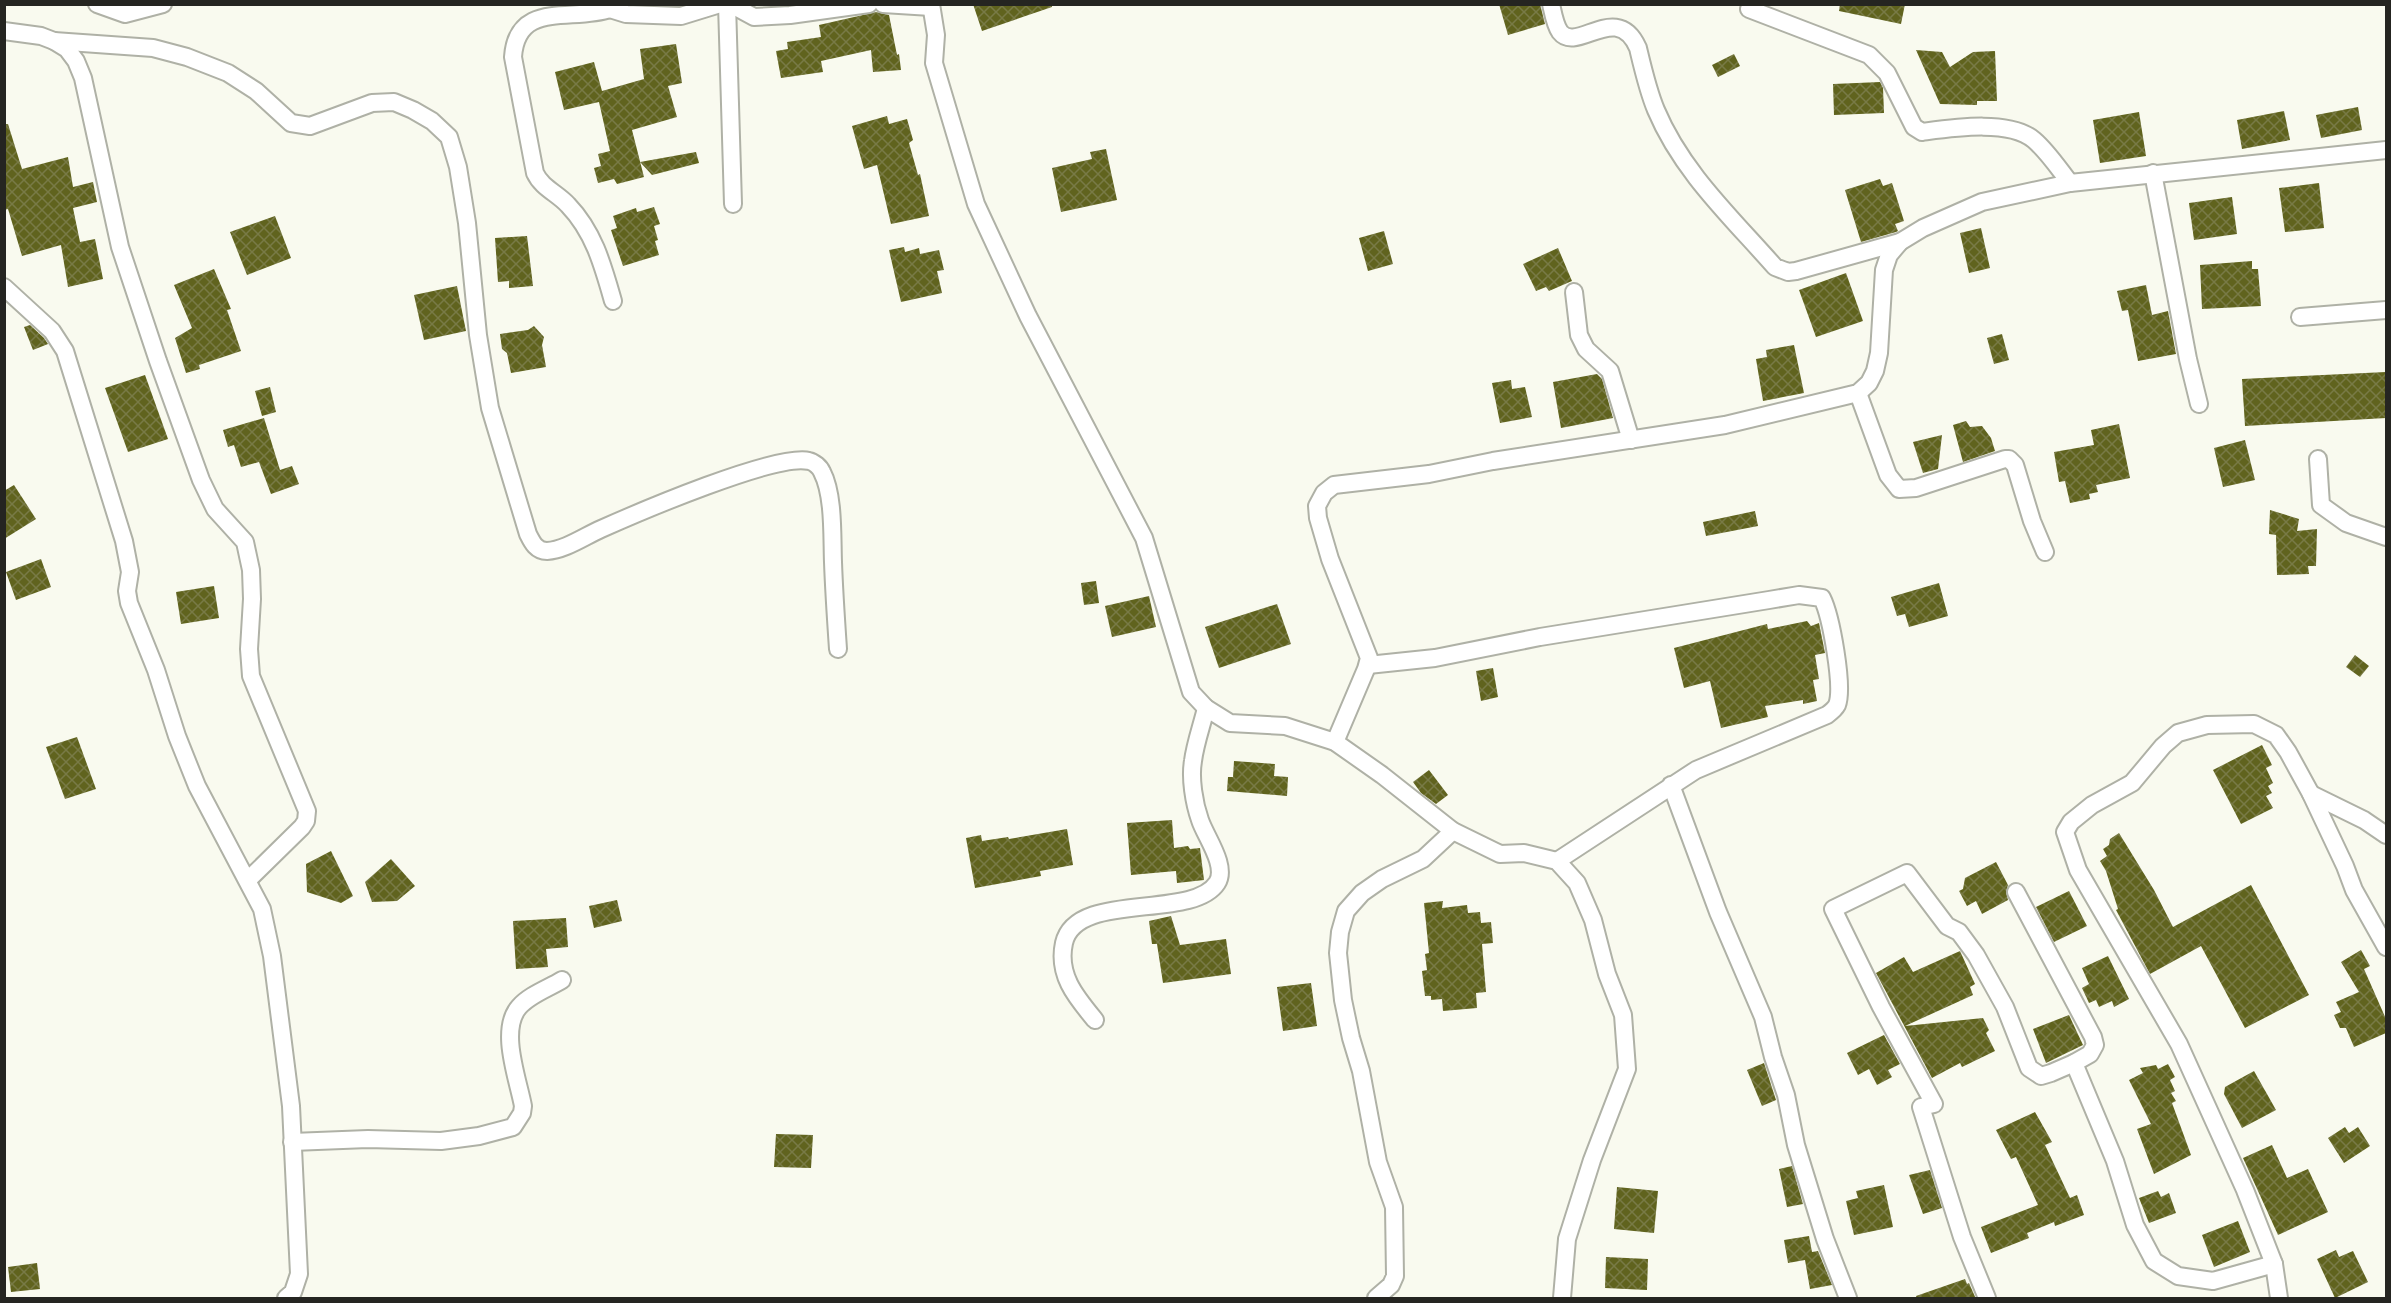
<svg xmlns="http://www.w3.org/2000/svg" width="2391" height="1303" viewBox="0 0 2391 1303" font-family="'Roboto Serif',serif">
  <style>
    .building { fill: url(#building-cross-hatch) }
    .lines { fill: none; stroke-linecap: round; stroke-linejoin: round }
    .street-casing { stroke: #afb1a6; stroke-width: 20 }
    .street { stroke: #fff; stroke-width: 16 }
  </style>
  <defs>
    <pattern id="building-cross-hatch" width="8" height="8" patternUnits="userSpaceOnUse" patternTransform="scale(1.5)"><rect width="8" height="8" fill="#60631e"/><path d="M0 0l8 8M0 8l8-8" fill="none" stroke="#787a46"/></pattern>
  </defs>
  <rect width="100%" height="100%" fill="#f9faef"/>
  <!-- building -->
  <g class="building">
    <path d="M973 4H1052V7L982 31Z"/>
    <path d="M1499 4H1540L1545 24 1508 35Z"/>
    <path d="M1840 4H1905L1901 24 1839 11Z"/>
    <path d="M876 12 889 15 897 55 899 54 901 70 873 72 871 50 821 61 823 72 781 78 776 51 788 49 787 42 821 37 819 25Z"/>
    <path d="M676 44 682 83 668 86 677 117 632 130 644 177 617 184 614 179 598 183 594 168 601 166 598 154 610 151 599 102 564 110 555 72 594 62 602 91 644 79 640 49Z"/>
    <path d="M1916 50 1942 52 1950 67 1973 52 1995 51 1997 101H1977V105L1940 104Z"/>
    <path d="M1734 54 1740 66 1718 77 1712 65Z"/>
    <path d="M1880 82 1883 88 1884 113 1834 115 1833 84Z"/>
    <path d="M2358 107 2362 130 2321 138 2316 115Z"/>
    <path d="M2284 111 2290 140 2242 149 2237 120Z"/>
    <path d="M2139 112 2146 156 2100 163 2093 120Z"/>
    <path d="M887 116 889 124 907 119 913 140 909 143 918 175 920 174 929 216 891 224 877 165 864 169 852 126Z"/>
    <path d="M4 124H8L22 169 68 157 73 187 93 182 97 202 73 208 80 242 95 239 103 279 68 287 61 245 22 256 8 209 4 210Z"/>
    <path d="M1106 149 1117 200 1061 212 1052 168 1092 159 1090 152Z"/>
    <path d="M696 152 699 163 652 175 640 162Z"/>
    <path d="M1880 179 1883 186 1892 183 1904 221 1895 224 1898 231 1896 232 1861 242 1845 190Z"/>
    <path d="M2319 183 2324 228 2285 232 2279 188Z"/>
    <path d="M2232 197 2237 234 2194 240 2189 203Z"/>
    <path d="M654 207 660 224 654 226 658 240 655 241 659 255 623 266 611 230 617 228 613 216 636 208 637 212Z"/>
    <path d="M275 216 291 258 247 275 230 232Z"/>
    <path d="M1981 228 1990 268 1969 273 1960 233Z"/>
    <path d="M1384 231 1393 264 1368 271 1359 238Z"/>
    <path d="M527 236 533 286 509 288V281L498 282 495 238Z"/>
    <path d="M904 247 905 252 919 248 920 254 939 250 944 270 937 271 942 293 901 302 889 250Z"/>
    <path d="M1558 248 1572 281 1549 291 1546 287 1536 291 1523 264Z"/>
    <path d="M2252 261V269H2258L2261 306 2202 309 2200 265Z"/>
    <path d="M214 269 231 309 227 310 241 351 199 365 200 369 186 373 175 338 192 328 174 285Z"/>
    <path d="M1846 273 1863 321 1816 337 1799 290Z"/>
    <path d="M2146 285 2152 315 2168 311 2176 354 2138 361 2128 310 2122 311 2117 291Z"/>
    <path d="M457 286 466 331 424 340 414 295Z"/>
    <path d="M30 325 44 338 48 344 33 350 24 327Z"/>
    <path d="M534 326 544 337 542 345 546 367 511 373 507 353 502 349 500 334 528 330Z"/>
    <path d="M2002 334 2009 360 1994 364 1987 338Z"/>
    <path d="M1794 345 1804 393 1763 401 1756 359 1767 357 1766 350Z"/>
    <path d="M2386 372V418L2245 426 2242 379Z"/>
    <path d="M1597 374 1602 379 1613 418 1561 428 1553 382Z"/>
    <path d="M145 375 168 439 128 452 105 388Z"/>
    <path d="M1511 380 1512 389 1525 387 1532 417 1500 423 1492 383Z"/>
    <path d="M270 387 276 412 262 416 255 391Z"/>
    <path d="M264 418 280 470 292 466 299 484 271 494 259 462 241 467 234 445 228 447 223 430Z"/>
    <path d="M1966 421 1970 427 1982 426 1991 438 1995 451 1963 462 1953 425Z"/>
    <path d="M2119 424 2130 478 2096 485 2098 492 2089 494 2090 499 2070 503 2065 481 2059 482 2054 452 2094 445 2091 430Z"/>
    <path d="M1942 435 1938 469 1923 473 1913 442Z"/>
    <path d="M2245 440 2255 480 2223 487 2214 448Z"/>
    <path d="M14 485 36 519 4 539V491Z"/>
    <path d="M2270 510 2299 519 2297 531 2317 529 2316 566H2308L2309 574 2277 575 2276 535 2269 534Z"/>
    <path d="M1755 511 1758 526 1706 536 1703 522Z"/>
    <path d="M41 559 51 587 16 600 6 572Z"/>
    <path d="M1096 581 1099 603 1084 605 1081 583Z"/>
    <path d="M1939 583 1948 616 1909 627 1905 614 1897 616 1891 597Z"/>
    <path d="M214 586 219 618 181 624 176 592Z"/>
    <path d="M1149 596 1156 627 1112 637 1105 606Z"/>
    <path d="M1277 604 1291 644 1219 668 1205 627Z"/>
    <path d="M1807 621 1811 626 1819 623 1825 653 1815 655 1819 679 1813 680 1817 701 1803 704V700L1765 706 1768 717 1721 728 1710 681 1684 688 1674 648 1767 624 1768 629Z"/>
    <path d="M2355 655 2369 666 2360 677 2346 667Z"/>
    <path d="M1493 668 1498 697 1481 701 1476 671Z"/>
    <path d="M77 737 96 789 65 799 46 747Z"/>
    <path d="M2262 745 2272 765 2266 768 2273 783 2268 786 2272 793 2266 796 2273 808 2241 824 2213 770Z"/>
    <path d="M1234 761 1275 764 1274 776 1288 777 1287 796 1227 791 1228 777H1233Z"/>
    <path d="M1429 770 1448 795 1436 804 1421 793 1413 782Z"/>
    <path d="M1172 820 1174 848 1188 846 1190 849 1200 848 1204 880 1177 883 1176 871 1131 875 1127 823Z"/>
    <path d="M1067 829 1073 865 1040 871 1041 876 975 888 966 838 981 835 982 841 1008 837 1009 839Z"/>
    <path d="M2119 833 2154 890 2173 927 2251 885 2309 995 2245 1028 2201 946 2150 974 2116 910 2118 909 2106 871 2100 861 2107 856 2103 849 2109 845 2110 839Z"/>
    <path d="M331 851 353 896 341 903 307 892 306 864Z"/>
    <path d="M391 859 415 886 397 901 372 902 365 882Z"/>
    <path d="M1996 862 2008 885 2006 892 2008 900 1982 914 1976 901 1967 906 1959 891 1963 889 1965 878Z"/>
    <path d="M2069 891 2087 926 2054 942 2036 907Z"/>
    <path d="M617 900 622 921 594 928 589 906Z"/>
    <path d="M1443 901 1442 908 1467 905 1468 913 1480 912 1481 923 1491 922 1493 943 1482 944 1486 992 1476 993 1477 1008 1443 1011 1442 999 1431 1000V996H1425L1422 971 1427 970 1425 954 1429 953 1424 903Z"/>
    <path d="M1171 916 1180 945 1226 939 1231 974 1163 983 1157 944H1152L1149 921Z"/>
    <path d="M566 918 568 947 546 949 548 967 516 969 513 921Z"/>
    <path d="M2361 950 2370 966 2364 969 2386 1019V1033L2354 1047 2346 1028H2340L2334 1015 2341 1012 2336 1002 2359 992 2341 962Z"/>
    <path d="M1960 951 1975 984 1970 987 1973 995 1905 1026 1983 1018 1989 1030 1986 1033 1995 1051 1962 1067 1960 1063 1932 1078 1876 973 1904 957 1913 972Z"/>
    <path d="M2108 956 2129 999 2114 1007 2112 1001 2099 1007 2096 1000 2089 1003 2082 988 2089 984 2082 968Z"/>
    <path d="M1311 983 1317 1026 1283 1031 1277 987Z"/>
    <path d="M2069 1015 2083 1045 2046 1063 2033 1029Z"/>
    <path d="M1884 1035 1900 1064 1888 1070 1892 1077 1877 1085 1869 1069 1858 1075 1847 1053Z"/>
    <path d="M1764 1063 1776 1100 1762 1106 1747 1070Z"/>
    <path d="M2168 1064 2175 1077 2170 1080 2175 1091 2171 1093 2176 1101 2172 1103 2191 1155 2154 1174 2137 1129 2151 1124 2129 1080 2143 1073 2140 1068 2156 1065 2158 1069Z"/>
    <path d="M2254 1071 2276 1110 2242 1128 2224 1094 2225 1087Z"/>
    <path d="M2035 1112 2052 1142 2045 1145 2070 1198 2077 1195 2084 1215 2055 1226 2054 1222 2027 1233 2029 1238 1991 1253 1981 1227 2038 1205 2016 1157 2011 1159 1996 1130Z"/>
    <path d="M2345 1127 2349 1133 2358 1127 2370 1146 2344 1163 2328 1138Z"/>
    <path d="M776 1134 813 1135 811 1168 774 1167Z"/>
    <path d="M2272 1145 2287 1178 2308 1169 2328 1212 2278 1235 2243 1158Z"/>
    <path d="M1792 1166 1803 1204 1787 1207 1779 1169Z"/>
    <path d="M1930 1170 1942 1208 1923 1214 1909 1175Z"/>
    <path d="M1884 1185 1893 1227 1854 1235 1846 1201 1858 1198 1856 1191Z"/>
    <path d="M1617 1187 1658 1191 1654 1233 1614 1229Z"/>
    <path d="M2158 1191 2161 1197 2169 1193 2176 1213 2149 1223 2139 1198Z"/>
    <path d="M2238 1221 2250 1252 2214 1267 2202 1235Z"/>
    <path d="M1809 1236 1812 1252 1818 1251 1832 1285 1810 1289 1805 1260 1788 1263 1784 1240Z"/>
    <path d="M2336 1250 2339 1257 2353 1251 2368 1282 2335 1298 2317 1259Z"/>
    <path d="M1606 1257 1648 1259 1647 1290 1605 1288Z"/>
    <path d="M37 1263 40 1289 11 1292 8 1267Z"/>
    <path d="M1965 1279 1967 1284 1969 1283 1976 1299H1917L1916 1296Z"/>
  </g>
  <g class="lines">
    <!-- street casing -->
    <g class="street-casing">
      <g id="street">
        <path d="M97 4 125 14 163 4"/>
        <path d="M609 4 610 9 626 14 681 16 720 4"/>
        <path d="M727 4 733 204"/>
        <path d="M730 4 754 17 790 15 869 4"/>
        <path d="M883 4 931 7"/>
        <path d="M931 4 936 35 934 63 976 204 1028 316 1144 538 1191 692 1206 708 1230 723 1285 726 1335 742 1382 775 1453 831 1500 854 1524 853 1557 861 1577 883 1593 920 1607 974 1623 1015 1627 1069 1592 1160 1567 1239 1562 1298"/>
        <path d="M1551 4C1553 13 1555 25 1560 32 1577 54 1617 0 1638 48 1643 69 1648 91 1656 110 1682 172 1732 218 1775 267L1788 272 1796 271 1900 242"/>
        <path d="M610 9C572 22 517 0 513 57L535 173C542 188 557 193 568 205 594 232 603 266 613 301"/>
        <path d="M1749 9 1869 55 1887 73 1914 127 1922 132C1952 128 2010 119 2034 140 2048 152 2059 169 2070 183"/>
        <path d="M4 31 41 36 54 41 67 49 76 61 83 78 120 247 158 361 201 480 215 509 245 542 251 570 252 599 249 649 251 676 307 811 306 821 302 827 248 880"/>
        <path d="M54 41 153 48 187 57 228 73 256 91 291 123 310 126 372 103 394 102 413 110 432 121 449 137 458 167 467 223 478 335 490 408 528 534C532 542 536 551 547 551 565 550 585 536 601 529 637 513 776 453 809 461 814 462 820 467 822 472 834 495 832 536 833 562 834 591 836 620 838 649"/>
        <path d="M2153 173 2188 359 2199 404"/>
        <path d="M4 287 52 331 65 351 124 541 130 572 127 591 129 603 156 670 177 736 197 786 262 909 272 956 291 1106 299 1274 293 1292 286 1298"/>
        <path d="M1574 292 1579 335 1586 349 1610 371 1631 440"/>
        <path d="M2300 317 2386 310"/>
        <path d="M1858 393 1888 475 1899 489 1916 488 2005 459H2009L2015 465 2032 521 2045 552"/>
        <path d="M2318 459 2321 505 2346 523 2386 537"/>
        <path d="M1368 665 1435 658 1540 637 1769 600 1799 595 1822 598C1831 616 1844 687 1837 705 1835 709 1831 712 1827 715L1696 770 1557 861"/>
        <path d="M1335 742 1366 669 1369 658 1330 559 1318 518 1317 506 1324 493 1334 485 1429 474 1493 461 1725 425 1858 393 1869 383 1875 371 1879 353 1884 270 1889 255 1900 242 1923 228 1982 202 2070 183 2386 150"/>
        <path d="M1671 785 1718 912 1763 1017 1773 1057 1786 1095 1796 1145 1825 1239 1848 1298"/>
        <path d="M2311 794 2364 820 2386 835"/>
        <path d="M2016 892 2093 1037 2095 1045 2090 1054 2074 1063"/>
        <path d="M1095 1020C1076 997 1057 975 1064 943 1076 890 1192 921 1217 883 1228 866 1205 836 1200 820 1194 803 1190 778 1193 761 1195 744 1202 725 1206 708"/>
        <path d="M292 1142 368 1139 441 1141 479 1136 513 1127 522 1113 523 1106C518 1079 499 1030 519 1007 529 995 549 988 562 980"/>
        <path d="M1376 1298 1391 1285 1395 1276 1394 1207 1378 1162 1361 1071 1351 1038 1343 1000 1338 953 1340 932 1346 911 1362 893 1382 879 1423 859 1453 831"/>
        <path d="M1987 1298 1962 1237 1921 1107 1934 1104 1881 1007 1833 909 1907 873 1947 926 1959 932 1976 955 2005 1007 2029 1068 2041 1076 2051 1073 2074 1063 2115 1161 2135 1225 2154 1261 2178 1276 2213 1281 2274 1264"/>
        <path d="M2279 1298 2274 1264 2245 1190 2179 1044 2078 870 2065 832 2071 822 2092 805 2132 783 2163 746 2178 733 2207 725 2254 724 2276 735 2288 752 2311 794 2345 866 2354 890 2386 947"/>
      </g>
    </g>
    <!-- street -->
    <use href="#street" class="street"/>
  </g>
  <!-- border -->
  <rect width="2391" height="1303" fill="none" stroke="#252521" stroke-width="12"/>
</svg>
